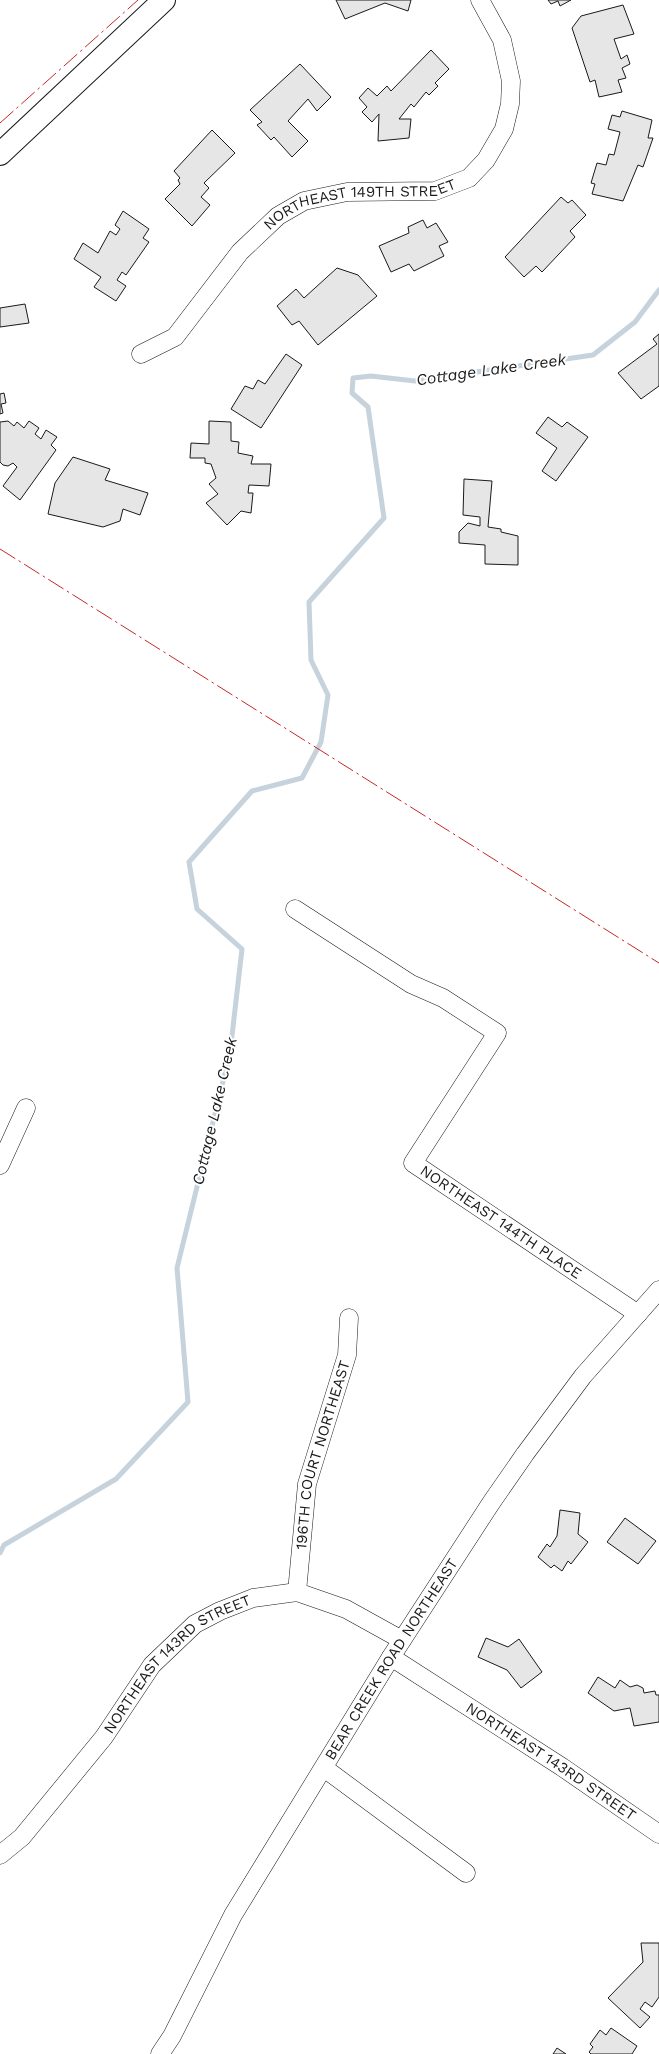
<svg xmlns="http://www.w3.org/2000/svg" width="659" height="2054" viewBox="0 0 659 2054" font-family="'Work Sans',sans-serif">
  <style>
    .lines { fill: none; stroke-linecap: round; stroke-linejoin: round }
    .stream { stroke: #c6d2dc; stroke-width: 5 }
    .building { fill: #e6e6e6; stroke: #1a1a1a }
    .minor-casing { stroke: #1a1a1a; stroke-width: 19 }
    .major-casing { stroke: #1a1a1a; stroke-width: 24 }
    .minor { stroke: #fff; stroke-width: 18 }
    .major { stroke: #fff; stroke-width: 22 }
    .power { stroke: #c62828; stroke-width: 1; stroke-dasharray: 18 4 2.5 4; stroke-linecap: butt }
    .labels { text-anchor: middle; stroke-width: 4; stroke-linejoin: round; paint-order: stroke }
    .street-label { font-size: 15px; fill: #1a1a1a; stroke: #fff }
    .water-label { font-size: 16px; font-style: italic; fill: #1a1a1a; stroke: #fff }
  </style>
  <rect width="100%" height="100%" fill="#fff"/>
  <g class="lines">
    <!-- stream -->
    <path class="stream" d="M0 1553 4 1545 116 1479 188 1402 177 1268 230 1053 242 949 197 909 189 862 252 791 302 778 321 742 328 695 311 660 309 602 384 518 368 407 352 393 353 378 371 376 415 381 593 355 635 322 659 290"/>
  </g>
  <!-- building -->
  <g class="building">
    <path d="M336 0H411L408 11 385 3 345 19Z"/>
    <path d="M548 0H571L560 6 558 1 551 4Z"/>
    <path d="M623 5 634 34 614 39 621 59 627 55 630 64 622 68 626 78 618 80 622 92 599 97 595 80 590 82 572 28 581 16Z"/>
    <path d="M431 50 449 69 435 83 438 86 429 95 426 92 414 107 411 104 399 119H411L409 138 378 141 379 114 372 122 362 112 367 107 359 98 368 88 377 96 387 86 391 91Z"/>
    <path d="M300 64 331 97 317 111 308 99 288 121 308 141 292 157 274 137 271 140 257 125 262 122 250 110Z"/>
    <path d="M622 111 652 120 648 138H653L643 167 638 165 623 201 592 194 595 184 591 183 597 163 606 165 609 154 614 155 620 132 608 129 612 115 620 117Z"/>
    <path d="M212 130 235 153 204 183 209 188 201 197 210 205 192 226 165 199 180 184 178 180 180 178 174 171Z"/>
    <path d="M561 197 568 203 572 200 586 215 570 231 575 237 542 272 536 266 524 277 505 257Z"/>
    <path d="M123 211 149 229 143 238 149 242 126 275 122 272 117 280 126 286 116 301 94 287 101 277 74 259 83 243 98 253 110 231 116 235 120 229 115 225Z"/>
    <path d="M423 220 427 228 436 223 448 242 439 246 444 256 414 271 409 264 391 272 379 246 409 233 408 227Z"/>
    <path d="M337 268 358 275 377 296 318 345 299 321 292 325 277 306 296 289 304 298Z"/>
    <path d="M25 304 29 323 0 327V308Z"/>
    <path d="M659 334V386L641 399 618 373 657 344 653 339Z"/>
    <path d="M286 354 302 365 261 428 231 409 245 386 253 389 258 380 265 384Z"/>
    <path d="M4 393 6 403 1 404 3 413 0 414V394Z"/>
    <path d="M548 417 562 427 567 422 588 437 556 481 542 471 557 448 536 433Z"/>
    <path d="M8 421 14 426 17 422 24 428 29 421 39 428 35 434 41 439 46 430 57 437 51 445 56 450 20 500 3 486 17 467 13 463 8 466 3 465 0 462V422Z"/>
    <path d="M209 421 231 422V441L239 442 238 453 253 456 251 464H271L269 486 249 485 248 493H253L251 513 241 511 227 525 206 503 218 494 209 484 216 478 211 464 205 463V458H190L191 443 209 444Z"/>
    <path d="M73 457 110 469 105 480 148 493 140 515 123 509 120 521 103 527 48 514 55 483Z"/>
    <path d="M464 479 492 481 488 527 501 529V532L518 536V565L485 564V545L459 543V532L468 523 480 526V517L463 515Z"/>
    <path d="M560 1510 580 1513 578 1534 588 1542 571 1564 568 1561 562 1571 554 1565 551 1568 538 1557 547 1544 550 1547 557 1536Z"/>
    <path d="M625 1518 656 1541 638 1564 607 1542Z"/>
    <path d="M486 1638 508 1647 519 1639 542 1672 521 1688 507 1670 478 1657Z"/>
    <path d="M598 1677 615 1688 620 1680 630 1687 637 1685 643 1688 644 1693 655 1691 656 1695H659V1722L634 1726 630 1708 614 1711 588 1693Z"/>
    <path d="M641 1943H659V1997L652 2007 645 2002 640 2009 650 2017 640 2028 608 1998 643 1962Z"/>
    <path d="M611 2028 637 2046 632 2054H591L589 2052 593 2047 590 2044 600 2030 606 2035Z"/>
    <path d="M557 2048 566 2054H553Z"/>
  </g>
  <g class="lines">
    <!-- minor casing -->
    <g class="minor-casing">
      <g id="minor">
        <path id="s1" d="M141 354 175 337 240 252 278 216 304 201 347 192 435 191 469 178 486 160 504 129 510 104 511 81 502 40 480 0"/>
        <path id="s2" d="M295 909 411 984 443 998 497 1033 413 1163 638 1314"/>
        <path d="M0 1165 26 1108"/>
        <path id="s3" d="M297 1592 307 1484 347 1355 349 1318"/>
        <path id="s4" d="M391 1657 562 1767 659 1834"/>
        <path d="M324 1768 466 1873"/>
        <path id="s5" d="M0 1855 22 1837 104 1737 152 1665 195 1624 220 1611 253 1598 297 1592 346 1609 402 1640"/>
        <path id="s6" d="M160 2054 172 2036 233 1915 391 1657 491 1503 525 1454 583 1376 659 1290"/>
      </g>
    </g>
    <!-- major casing -->
    <g class="major-casing">
      <path id="major" d="M0 154 164 0"/>
    </g>
    <!-- minor -->
    <use href="#minor" class="minor"/>
    <!-- major -->
    <use href="#major" class="major"/>
    <!-- power -->
    <g class="power">
      <path d="M0 123 138 0"/>
      <path d="M0 549 659 963"/>
    </g>
  </g>
  <g class="labels">
    <!-- street labels -->
    <g class="street-label">
      <text dy="5" stroke="none"><textPath href="#s1" startOffset="281">NORTHEAST 149TH STREET</textPath></text>
      <text dy="5" stroke="none"><textPath href="#s2" startOffset="498">NORTHEAST 144TH PLACE</textPath></text>
      <text dy="5" stroke="none"><textPath href="#s3" startOffset="140">196TH COURT NORTHEAST</textPath></text>
      <text dy="5" stroke="none"><textPath href="#s6" startOffset="458">BEAR CREEK ROAD NORTHEAST</textPath></text>
      <text dy="5" stroke="none"><textPath href="#s5" startOffset="264">NORTHEAST 143RD STREET</textPath></text>
      <text dy="5" stroke="none"><textPath href="#s4" startOffset="191">NORTHEAST 143RD STREET</textPath></text>
    </g>
    <!-- water labels -->
    <g class="water-label">
      <text transform="translate(491 369) rotate(-8)" y="6">Cottage Lake Creek</text>
      <text transform="translate(214 1111) rotate(-77)" y="6">Cottage Lake Creek</text>
    </g>
  </g>
</svg>
